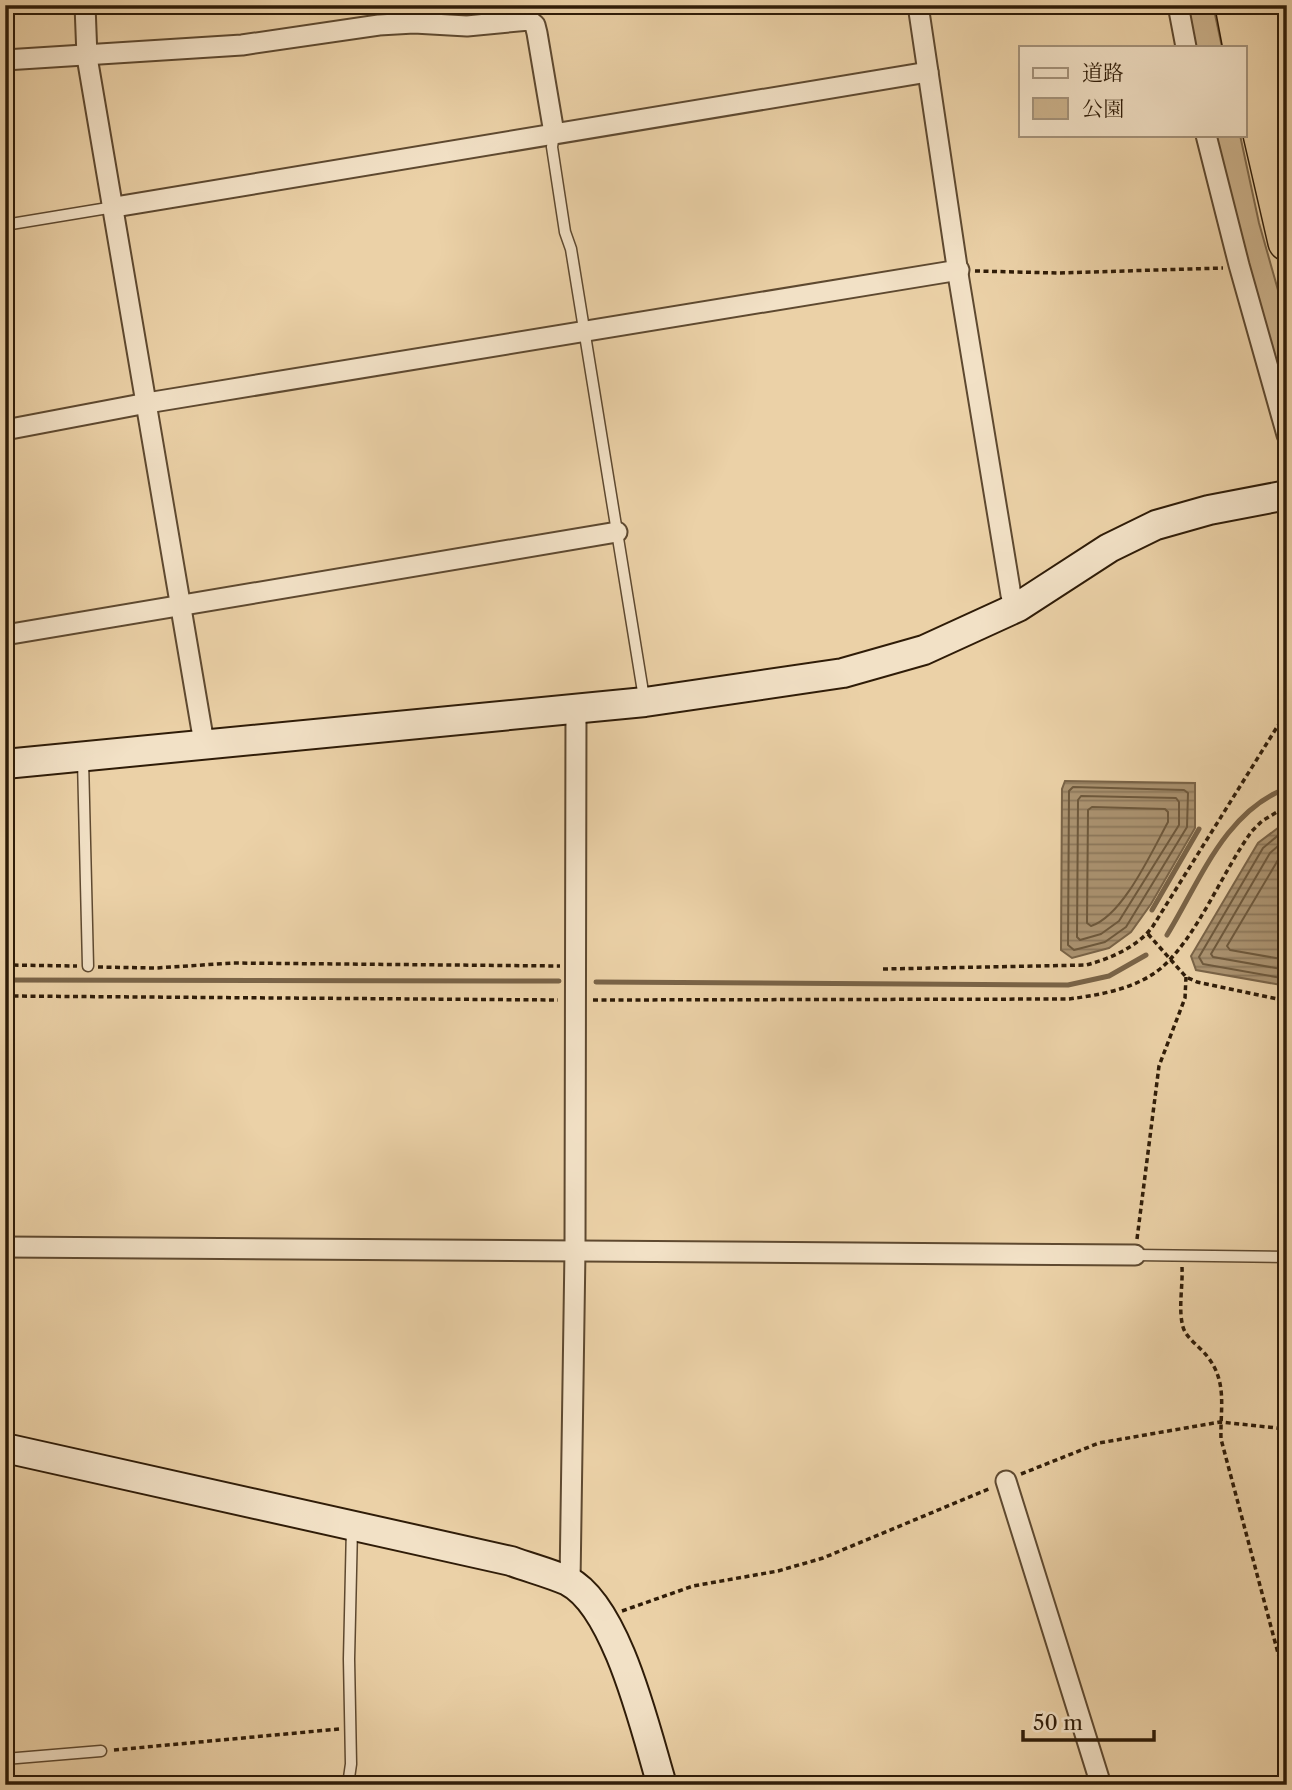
<svg xmlns="http://www.w3.org/2000/svg" width="1292" height="1790" viewBox="0 0 1292 1790" font-family="'Libre Caslon Text','Noto Serif JP',serif">
  <style>
    .green { fill: #cbb28c; stroke: #7d674a; stroke-width: 2 }
    .water { fill: url(#water-rules); stroke: #796347; stroke-width: 2 }
    .lines { fill: none; stroke-linecap: round; stroke-linejoin: round }
    .shore { stroke: #6d583c; stroke-width: 2 }
    .stream { stroke: #796347; stroke-width: 5 }
    .lane-casing { stroke: #5e4930; stroke-width: 13 }
    .street-casing { stroke: #5e4930; stroke-width: 23 }
    .secondary-casing { stroke: #2f1c08; stroke-width: 32 }
    .highway-casing { stroke: #2f1c08; stroke-width: 40 }
    .path { stroke: #2f1c08; stroke-width: 3.5; stroke-dasharray: 5 3.5; stroke-linecap: butt }
    .lane { stroke: #f2e1c6; stroke-width: 10 }
    .street { stroke: #f2e1c6; stroke-width: 19 }
    .secondary { stroke: #f2e1c6; stroke-width: 28 }
    .highway { stroke: #ebd1a7; stroke-width: 37 }
  </style>
  <defs>
    <pattern id="water-rules" width="6" height="5" patternUnits="userSpaceOnUse" patternTransform="scale(1.75)"><rect width="6" height="5" fill="#ab9371"/><path d="M0 2.5h6" fill="none" stroke="#8c775b"/></pattern>
  </defs>
  <rect width="100%" height="100%" fill="#ebd1a7"/>
  <filter id="stains"><feTurbulence type="fractalNoise" baseFrequency=".00286" numOctaves="4"/><feColorMatrix values="0 0 0 0 .2 0 0 0 0 .09 0 0 0 0 .02 0 0 0 .5 -.17"/></filter>
  <radialGradient id="worn" r=".72"><stop offset=".6" stop-color="#630" stop-opacity="0"/><stop offset="1" stop-color="#630" stop-opacity=".3"/></radialGradient>
  <!-- green -->
  <g class="green">
    <path d="M1187 5H1213L1222 47H1196Z"/>
    <path d="M1215 135H1240L1259 223 1287 322V407L1268 345Z"/>
  </g>
  <!-- water -->
  <g class="water">
    <path d="M1065 781 1195 783V828L1151 904 1131 932 1109 948 1072 958 1061 950 1062 789Z"/>
    <path d="M1287 821V986L1196 970 1191 956 1258 843Z"/>
  </g>
  <g class="lines">
    <!-- shore -->
    <g class="shore">
      <path d="M1073 787 1184 790 1188 793 1187 827 1126 927 1105 942 1074 950 1068 945 1069 791Z"/>
      <path d="M1081 796 1176 798 1179 802V825L1119 921 1101 934 1080 940 1077 937 1078 800Z"/>
      <path d="M1092 807 1165 809 1168 812V822C1152 851 1123 916 1091 926L1087 923 1088 810Z"/>
      <path d="M1287 828 1263 848 1199 957 1203 964 1287 979"/>
      <path d="M1287 838 1270 853 1211 954 1213 957 1287 970"/>
      <path d="M1287 851 1278 860 1227 946 1230 950 1287 960"/>
    </g>
    <!-- stream -->
    <g class="stream">
      <path d="M1152 910 1199 829"/>
      <path d="M1167 935C1200 881 1225 811 1287 788"/>
      <path d="M5 980 559 981"/>
      <path d="M596 982 1068 985 1109 976 1146 955"/>
    </g>
    <!-- lane casing -->
    <g class="lane-casing">
      <g id="lane">
        <path d="M554 133 552 147 565 232 571 249 644 698"/>
        <path d="M5 225 114 207"/>
        <path d="M83 760 88 966"/>
        <path d="M1135 1255 1287 1257"/>
        <path d="M5 1759 101 1751"/>
        <path d="M348 1785 351 1764 349 1659 352 1527"/>
        <path d="M1083 1785 1099 1780"/>
      </g>
    </g>
    <!-- street casing -->
    <g class="street-casing">
      <g id="street">
        <path d="M85 5 87 57 204 743"/>
        <path d="M918 5 959 280 1011 595 1018 607"/>
        <path d="M1178 5 1186 47"/>
        <path d="M5 60 242 45 379 25 414 23 467 26 529 20 535 25 537 33 554 133"/>
        <path d="M1206 135 1239 265 1287 435"/>
        <path d="M115 207 928 72"/>
        <path d="M5 430 147 403 959 270"/>
        <path d="M5 635 617 532"/>
        <path d="M5 1247 1135 1255"/>
        <path d="M1006 1481 1101 1785"/>
        <path d="M570 1582 575 1250 576 708"/>
      </g>
    </g>
    <!-- secondary casing -->
    <g class="secondary-casing">
      <g id="secondary">
        <path d="M5 764 645 702 843 673 924 650 1018 607 1109 548 1156 525 1209 510 1287 495"/>
        <path d="M5 1448 511 1561C530 1568 550 1573 568 1581 618 1607 646 1733 662 1785"/>
      </g>
    </g>
    <!-- highway casing -->
    <g class="highway-casing">
      <g id="highway">
        <path d="M1234 5 1242 47"/>
        <path d="M1264 5 1287 111"/>
        <path d="M1245 60 1287 242"/>
      </g>
    </g>
    <!-- path -->
    <g class="path">
      <path d="M975 271 1058 273 1223 268"/>
      <path d="M1148 934 1186 977 1197 982 1287 1001"/>
      <path d="M5 965 77 966"/>
      <path d="M98 967 156 968 233 963 560 966"/>
      <path d="M883 969 1086 965C1110 959 1139 946 1153 926L1287 711"/>
      <path d="M5 996 558 1000"/>
      <path d="M593 1000 1069 999C1099 995 1135 989 1160 969 1197 938 1222 872 1252 831L1262 821 1287 806"/>
      <path d="M1137 1239 1159 1066 1185 998 1186 977"/>
      <path d="M1182 1267C1183 1286 1178 1309 1183 1327 1186 1338 1200 1347 1207 1356 1228 1382 1220 1409 1221 1439L1287 1687"/>
      <path d="M1021 1474 1099 1443 1220 1422 1287 1429"/>
      <path d="M622 1611 693 1586 778 1571 823 1558 991 1488"/>
      <path d="M114 1750 339 1729"/>
    </g>
    <!-- lane -->
    <use href="#lane" class="lane"/>
    <!-- street -->
    <use href="#street" class="street"/>
    <!-- secondary -->
    <use href="#secondary" class="secondary"/>
    <!-- highway -->
    <use href="#highway" class="highway"/>
  </g>
  <!-- margin -->
  <rect width="1292" height="1790" fill="none" stroke="#ebd1a7" stroke-width="28"/>
  <rect x="7" y="7" width="1278" height="1776" fill="none" stroke="#2f1c08" stroke-width="3.5"/>
  <rect x="14" y="14" width="1264" height="1762" fill="none" stroke="#2f1c08" stroke-width="2"/>
  <!-- legend -->
  <rect x="1019" y="46" width="228" height="91" fill="#f2e1c6" stroke="#a4927a" stroke-width="2"/>
  <rect x="1033" y="68" width="35" height="10" fill="#f2e1c6" stroke="#a4927a" stroke-width="2"/>
  <text x="1082" y="80" font-size="21" fill="#2f1c08">道路</text>
  <rect x="1033" y="98" width="35" height="21" fill="#cbb28c" stroke="#a4927a" stroke-width="2"/>
  <text x="1082" y="116" font-size="21" fill="#2f1c08">公園</text>
  <!-- scale -->
  <path d="M1023 1730v10h131v-10" fill="none" stroke="#2f1c08" stroke-width="3.5"/>
  <text x="1033" y="1730" font-size="21" fill="#2f1c08" stroke="#f2e1c6" stroke-width="5" paint-order="stroke">50 m</text>
  <rect width="100%" height="100%" filter="url(#stains)"/>
  <rect width="100%" height="100%" fill="url(#worn)"/>
</svg>
